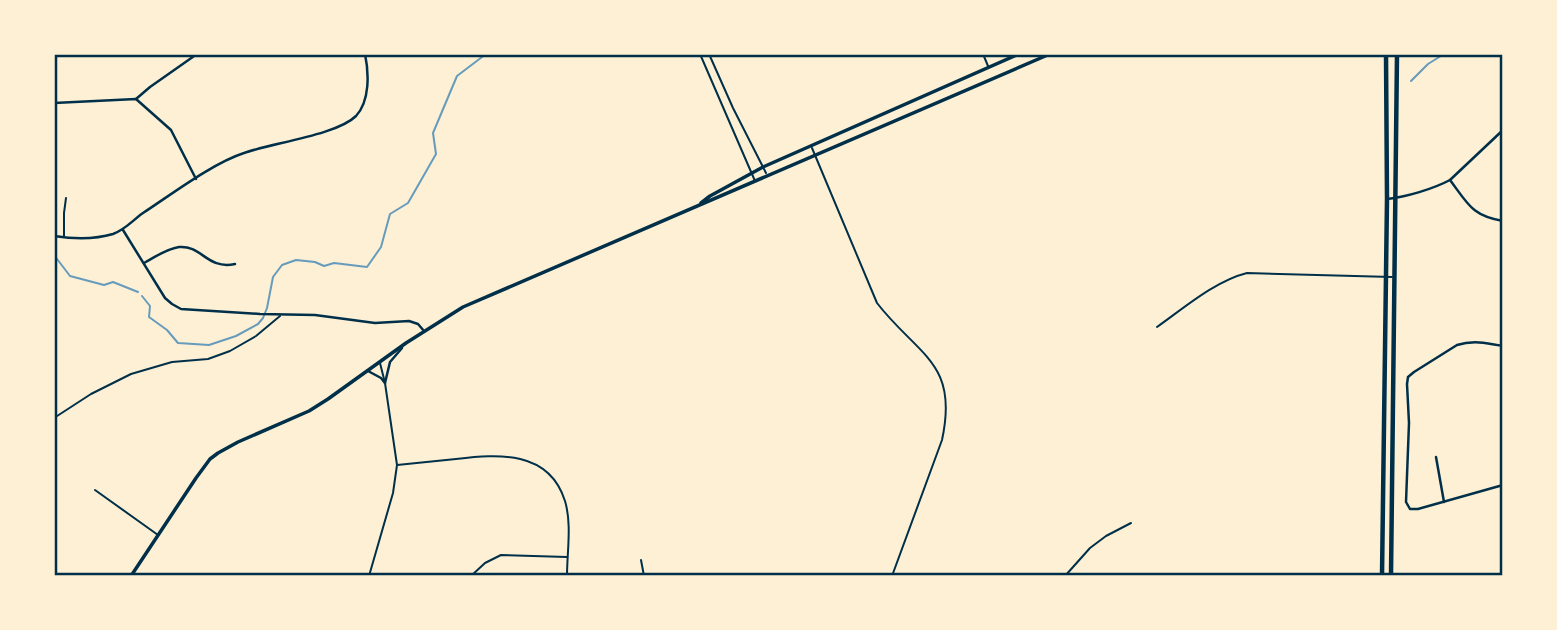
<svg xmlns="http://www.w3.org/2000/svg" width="1557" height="630" viewBox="0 0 1557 630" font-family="Mulish,sans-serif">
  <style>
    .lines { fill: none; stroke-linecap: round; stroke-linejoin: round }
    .stream { stroke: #669bbc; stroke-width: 2 }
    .service { stroke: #003049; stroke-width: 2 }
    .minor { stroke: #003049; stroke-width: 2.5 }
    .tertiary { stroke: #003049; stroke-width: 3.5 }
    .trunk { stroke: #003049; stroke-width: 4.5 }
    .neatline { fill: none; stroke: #003049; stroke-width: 2.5 }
  </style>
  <rect width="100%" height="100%" fill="#fdf0d5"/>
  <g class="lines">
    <!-- stream -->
    <g class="stream">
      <path d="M1411 81 1428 64 1444 54"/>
      <path d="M54 255 70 276 104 285 113 282 138 292"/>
      <path d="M142 296 150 306 149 317 167 330 178 343 209 345 236 336 258 324 263 318 267 308 273 277 282 265 296 260 315 262 324 266 334 263 367 267 381 247 390 214 408 203 436 154 433 133 457 76 486 54"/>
    </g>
    <!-- service -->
    <g class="service">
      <path d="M700 54 755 181"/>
      <path d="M709 54 733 108 766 173"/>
      <path d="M983 54 988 66"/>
      <path d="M812 148 877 303C918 356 959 362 942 440L892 576"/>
      <path d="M64 237V213L66 198"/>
      <path d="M1157 327C1184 308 1215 281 1247 273L1392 277"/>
      <path d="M54 418 91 394 131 374 172 362 208 359 230 351 256 336 280 316"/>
      <path d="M397 465C416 463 436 461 456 459 498 454 549 450 565 501 572 524 567 552 567 576"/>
      <path d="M95 490 158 535"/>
      <path d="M641 560 644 576"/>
      <path d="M369 576 393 493 397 465 385 383 380 363"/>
      <path d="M471 576 485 563 501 555 567 557"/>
      <path d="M1065 576 1090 548 1106 536 1131 523"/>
    </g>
    <!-- minor -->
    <g class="minor">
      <path d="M136 99 150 87 197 54"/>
      <path d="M54 103 136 99 171 130 196 179"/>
      <path d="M1450 180C1468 204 1472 216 1503 221"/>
      <path d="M1387 199C1406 197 1433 189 1450 180L1503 130"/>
      <path d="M123 230 165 298 172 304 181 309 260 314 315 315 375 323 409 321 418 324 424 331"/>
      <path d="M54 236C74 239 93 240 113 234 125 230 133 220 143 213 172 194 213 163 244 153 272 143 337 135 356 116 370 101 369 73 365 54"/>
      <path d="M144 263C155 257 166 249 179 247 202 245 207 270 235 264"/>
      <path d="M1503 346C1487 343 1473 340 1457 345L1414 372 1408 377 1407 384 1409 423 1406 502 1410 509H1418L1503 485"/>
      <path d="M368 371 381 378 385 383"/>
      <path d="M385 383 390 362 402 348"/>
      <path d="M1436 457 1444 502"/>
    </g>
    <!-- tertiary -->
    <g class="tertiary">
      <path d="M701 203 710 196 763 167 1019 54"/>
      <path d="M131 576 196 478 210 459 218 453 238 442 309 411 328 399 406 343 463 307 1050 54"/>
    </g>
    <!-- trunk -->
    <g class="trunk">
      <path d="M1382 576 1387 199 1386 54"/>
      <path d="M1391 576 1397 54"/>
    </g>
  </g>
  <!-- border -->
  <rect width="1557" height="630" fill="none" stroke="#fdf0d5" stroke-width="112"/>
  <rect x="56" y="56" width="1445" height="518" class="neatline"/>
</svg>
